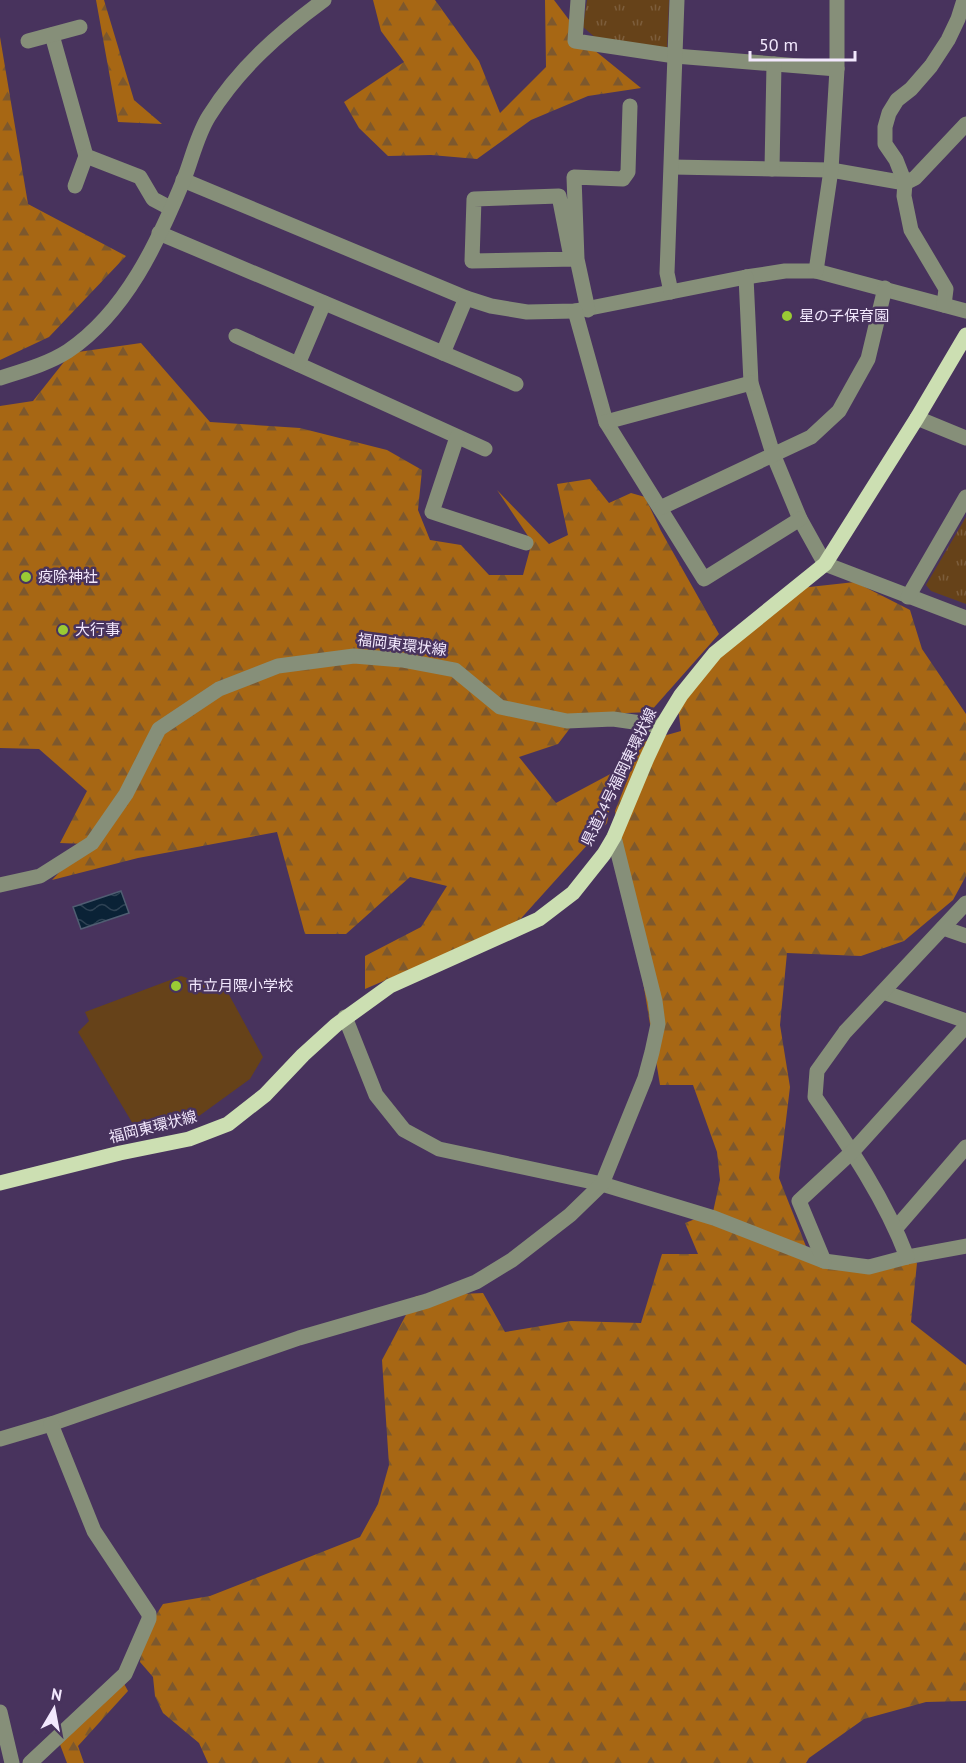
<svg xmlns="http://www.w3.org/2000/svg" width="966" height="1763" viewBox="0 0 966 1763" font-family="'PT Sans','Noto Sans JP',sans-serif">
  <style>
    .grass { fill: url(#grass-tufts) }
    .forest { fill: url(#forest-firs) }
    .garden { fill: #664219 }
    .water { fill: url(#water-waves); stroke: #505d72; stroke-width: 1.5 }
    .lines { fill: none; stroke-linecap: round; stroke-linejoin: round }
    .minor { stroke: #868f79; stroke-width: 15 }
    .major { stroke: #ccdfb2; stroke-width: 15 }
    .poi-dot { fill: #9acb34; stroke: #48335d; stroke-width: 2 }
    .labels { text-anchor: middle; stroke-width: 5; stroke-linejoin: round; paint-order: stroke }
    .poi-label { font-size: 15px; fill: #f2e8fd; stroke: #48335d; text-anchor: start }
    .street-label { font-size: 15px; fill: #f2e8fd; stroke: #48335d }
  </style>
  <defs>
    <pattern id="grass-tufts" width="24" height="20" patternUnits="userSpaceOnUse" patternTransform="scale(1.5)"><rect width="24" height="20" fill="#664219"/><path d="M3 7l-1-3M5 7V3M7 7l1-3M15 17l-1-3M17 17v-4M19 17l1-3" fill="none" stroke="#7c5d3b"/></pattern>
    <pattern id="forest-firs" width="22" height="20" patternUnits="userSpaceOnUse" patternTransform="scale(1.5)"><rect width="22" height="20" fill="#a76714"/><path d="M5 1l3.5 6h-7zM16 11l3.5 6h-7z" fill="#7d582d"/></pattern>
    <pattern id="water-waves" width="16" height="10" patternUnits="userSpaceOnUse" patternTransform="scale(1.5)"><rect width="16" height="10" fill="#0a2236"/><path d="M0 5q4-4 8 0t8 0" fill="none" stroke="#2e4254"/></pattern>
  </defs>
  <rect width="100%" height="100%" fill="#48335d"/>
  <!-- grass -->
  <g class="grass">
    <path d="M587 0H669L667 49 597 39 583 27Z"/>
    <path d="M966 517V604L931 591 926 585Z"/>
  </g>
  <!-- forest -->
  <g class="forest">
    <path d="M96 0H104L134 100 162 124 118 122Z"/>
    <path d="M373 0H435L479 61 500 113 546 67 545 0H554L588 45 641 88 588 96 531 120 477 159 431 155 388 156 359 128 344 102 404 62 381 31Z"/>
    <path d="M0 37 28 204 126 256 49 337 0 360Z"/>
    <path d="M141 343 210 422 300 428 387 450 422 470 418 510 430 540 461 545 489 575H523L532 542 497 490 549 544 568 535 557 484 590 479 609 503 631 493 645 497 661 531 719 634 650 712 580 715 558 744 519 757 556 803 616 771 607 823 516 924 365 989V956L421 927 447 886 410 877 346 934H305L277 832 138 858 52 880 86 844 60 843 87 791 39 749 0 748V406L33 401 71 353Z"/>
    <path d="M855 582 910 610 922 649 966 714V876L953 900 904 941 861 956 787 953 780 1025 790 1087 779 1178 813 1264 917 1263 911 1322 966 1365V1701L926 1702 864 1719 809 1758 806 1763H208L199 1743 163 1713 155 1696 153 1677 140 1662 144 1634 163 1604 210 1596 360 1537 378 1504 389 1465 382 1360 416 1296 483 1293 505 1332 571 1321 641 1323 662 1254H698L685 1223 713 1212 720 1180 717 1152 693 1085H660L615 811 642 742 681 731 676 693 791 589Z"/>
    <path d="M122 1680 128 1691 78 1746 84 1763H67L59 1742Z"/>
  </g>
  <!-- garden -->
  <path class="garden" d="M181 976 227 991 263 1057 250 1079 199 1116 133 1124 78 1032 89 1021 85 1012Z"/>
  <!-- water -->
  <path class="water" d="M121 891 129 913 81 929 73 907Z"/>
  <g class="lines">
    <!-- minor -->
    <g class="minor">
      <path d="M578 0 575 41 675 56 837 69"/>
      <path d="M52 35 86 156 140 177 153 199 170 208"/>
      <path d="M28 41 80 27"/>
      <path d="M672 167 831 170 905 183 915 178 966 124"/>
      <path d="M772 169 774 64"/>
      <path d="M183 180 466 298 491 306 527 312 575 311 746 277 785 271H816L966 311"/>
      <path d="M75 186 86 156"/>
      <path d="M159 233 516 384"/>
      <path d="M816 271 831 170 837 69V0"/>
      <path d="M746 277 751 383 773 454 800 519 825 564 966 618"/>
      <path d="M671 292 667 273 677 0"/>
      <path d="M944 305 946 289 911 230 904 196 905 183 896 160 885 144V127L889 113 897 100 911 89 931 66 948 40 958 19 964 0"/>
      <path d="M588 310 577 259 570 252 559 196 474 199 472 261 577 259 574 177 623 179 628 172 630 106"/>
      <path d="M575 311 606 422 704 579 800 519"/>
      <path d="M236 336 485 449"/>
      <path d="M443 353 466 298"/>
      <path d="M298 364 324 303"/>
      <path d="M0 378C22 371 48 364 68 351 126 312 158 242 184 179 192 159 197 135 209 116 239 68 279 33 324 0"/>
      <path d="M917 418 966 438"/>
      <path d="M606 422 751 383"/>
      <path d="M457 437 432 512 526 543"/>
      <path d="M660 508 811 437 839 411 868 359 885 288"/>
      <path d="M908 597 966 497"/>
      <path d="M0 885 40 876 92 843 126 794 159 729 219 689 278 666 354 656 402 660 455 670 500 707 567 721 613 719 662 726"/>
      <path d="M943 928 966 936"/>
      <path d="M883 992 966 1021"/>
      <path d="M345 1017 376 1095 404 1130 439 1149 602 1184 714 1218 824 1261 869 1267 907 1257 966 1246"/>
      <path d="M896 1228 966 1147"/>
      <path d="M907 1257C885 1199 850 1148 815 1097L817 1071 845 1032 966 903"/>
      <path d="M824 1261 799 1201 853 1151 966 1026"/>
      <path d="M0 1439 51 1424 299 1338 427 1301 476 1282 512 1260 570 1215 602 1184 645 1078 652 1052 658 1024 655 1001 614 837"/>
      <path d="M0 1712 12 1763"/>
      <path d="M30 1763 125 1674 149 1619V1614L94 1531 51 1424"/>
    </g>
    <!-- major -->
    <path class="major" d="M0 1183 120 1153 189 1139 228 1124 265 1095 303 1055 336 1025 390 986 539 919 573 893 604 854 614 837 647 758 662 726 681 695 715 653 825 564 917 418 966 335"/>
  </g>
  <!-- markers -->
  <g class="poi-dot">
    <circle cx="787" cy="316" r="6"/>
    <circle cx="26" cy="577" r="6"/>
    <circle cx="63" cy="630" r="6"/>
    <circle cx="176" cy="986" r="6"/>
  </g>
  <g class="labels">
    <!-- poi labels -->
    <g class="poi-label">
      <text x="799" y="321">星の子保育園</text>
      <text x="38" y="582">疫除神社</text>
      <text x="75" y="635">大行事</text>
      <text x="188" y="991">市立月隈小学校</text>
    </g>
    <!-- street labels -->
    <g class="street-label">
      <text transform="translate(402 645) rotate(7)" y="5">福岡東環状線</text>
      <text transform="translate(619 777) rotate(-64)" y="5">県道24号福岡東環状線</text>
      <text transform="translate(153 1127) rotate(-14)" y="5">福岡東環状線</text>
    </g>
  </g>
  <!-- north arrow -->
  <g transform="translate(54 1709) rotate(10)" stroke="#48335d" stroke-width="4.5" paint-order="stroke">
  <path d="M0-4.5L10 22L0 15L-10 22Z" fill="#f2e8fd"/>
  <text y="-9" font-size="16" font-weight="bold" text-anchor="middle" fill="#f2e8fd">N</text>
  </g>
  <!-- scale -->
  <path d="M750 51v9h105v-9" fill="none" stroke="#f2e8fd" stroke-width="3"/>
  <text x="759" y="51" font-size="18" fill="#f2e8fd" stroke="#48335d" stroke-width="4.5" paint-order="stroke">50 m</text>
</svg>
